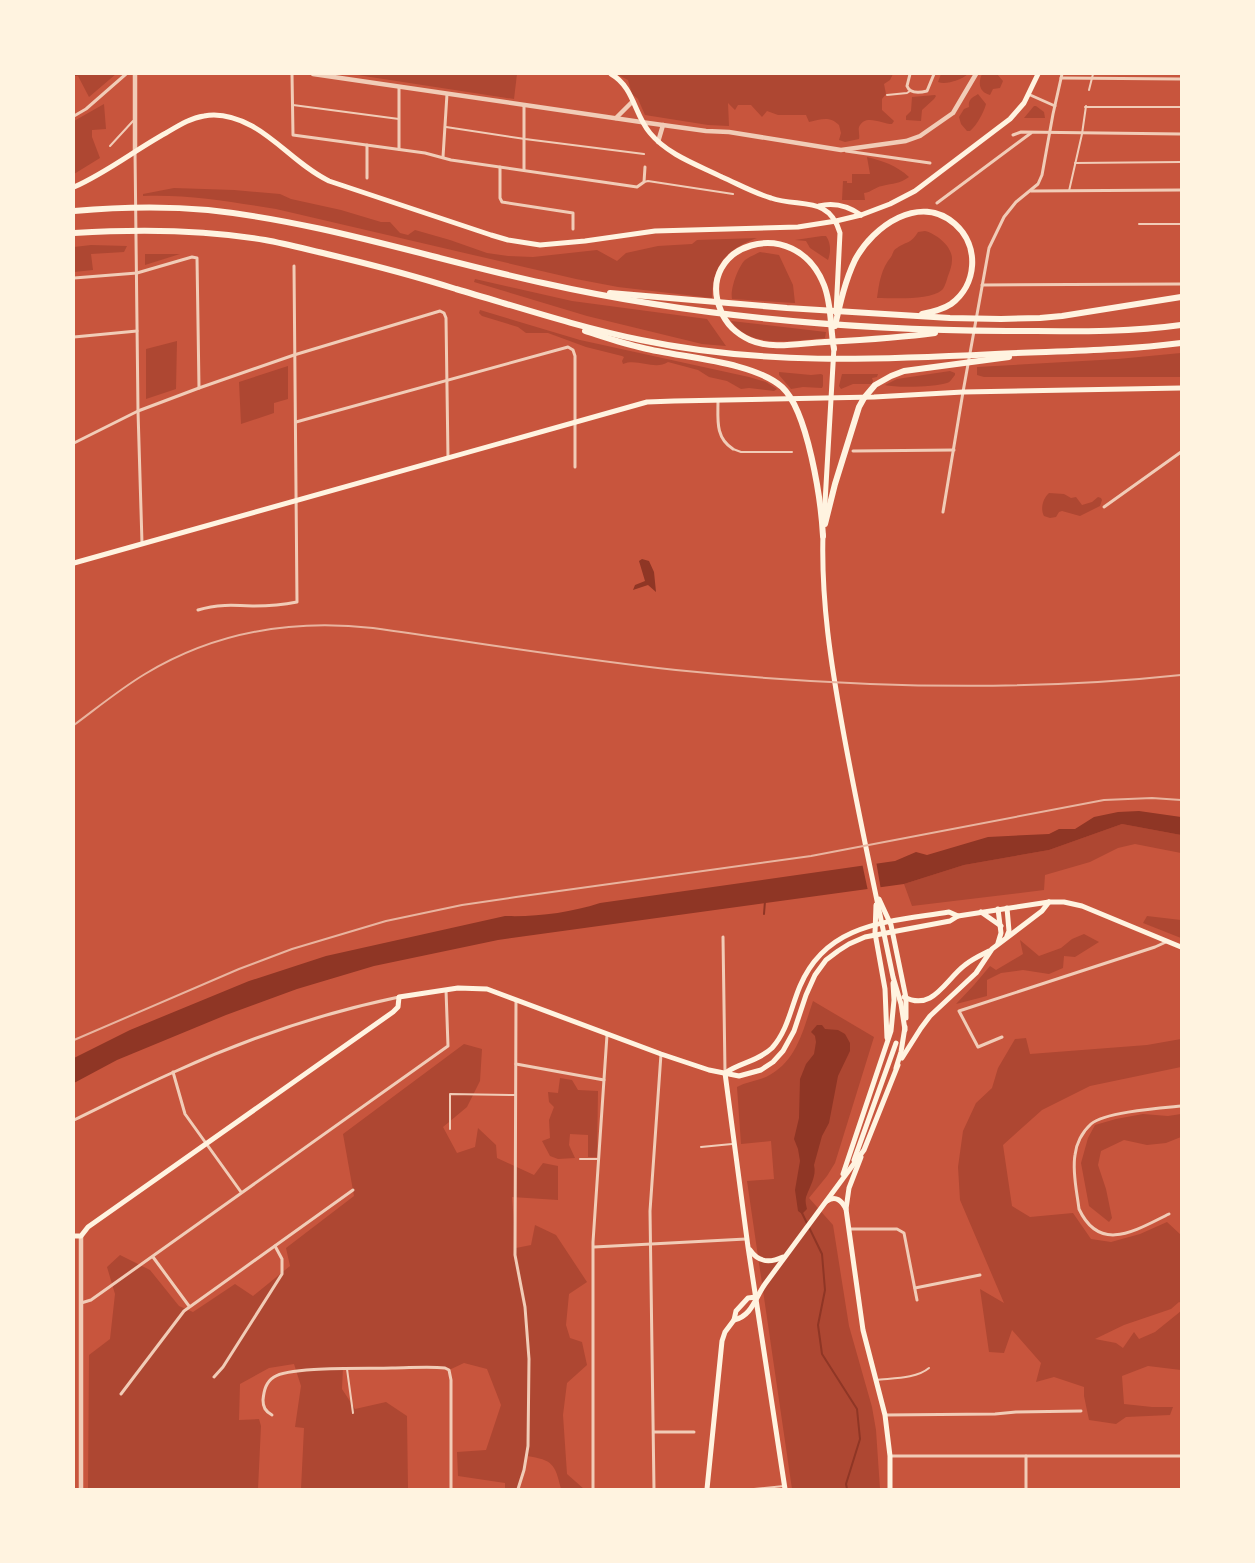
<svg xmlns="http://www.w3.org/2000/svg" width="1255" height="1563" viewBox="0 0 1255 1563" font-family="'PT Serif',serif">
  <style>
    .green { fill: #ae4732 }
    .water { fill: #8f3625 }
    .pier { fill: #c8553d }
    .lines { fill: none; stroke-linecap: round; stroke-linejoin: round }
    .stream { stroke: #8f3625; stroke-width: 2 }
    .service { stroke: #f1ccb7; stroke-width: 2 }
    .minor { stroke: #f1ccb7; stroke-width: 3 }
    .tertiary { stroke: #f1ccb7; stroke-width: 4.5 }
    .secondary { stroke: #fff3e0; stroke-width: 5 }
    .primary { stroke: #fff3e0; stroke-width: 5 }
    .motorway { stroke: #fff3e0; stroke-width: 6 }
    .rail { stroke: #e9b49f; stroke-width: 2 }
  </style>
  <rect width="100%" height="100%" fill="#c8553d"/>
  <!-- green -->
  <g class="green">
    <path d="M74 74H116L89 97 78 76H74Z"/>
    <path d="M351 74H517L514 99Z"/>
    <path d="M616 74H893L890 80 884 84 886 94 882 99V110L894 121 892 124C882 124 865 113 859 127 858 131 860 135 859 139L845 142 839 140 841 133 839 125C829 115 820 120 809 122L806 115H778L767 111 762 117 751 105H738L735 110 728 103 729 126 708 125 645 115 638 99 632 94 628 80Z"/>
    <path d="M941 74H968C961 80 946 85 938 82Z"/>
    <path d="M982 74H997L1003 81 1000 88 993 89 990 95C979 92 978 83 982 74Z"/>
    <path d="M978 94 986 104C984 112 977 125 970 131H967L961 124 959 117 964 109 969 107C968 99 972 98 978 94Z"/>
    <path d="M935 95 936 96 934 99 922 110 921 121 906 120V116L911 111 912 97Z"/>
    <path d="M104 104 106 129 92 130V137L100 158 74 174V121Z"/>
    <path d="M1034 106H1036L1044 112 1045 118H1024Z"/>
    <path d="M867 157C883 161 896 165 909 177 899 184 894 183 882 186 875 187 872 192 864 193L865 200H842L843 181H847V183H852V174H870Z"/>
    <path d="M174 188 234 190 280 194 291 199 341 210 381 222H390L400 233 408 235 415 230 450 240 487 253 508 256 533 257 597 250 617 261 626 253 658 246 692 244 697 240 757 238C727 249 712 265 712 298L618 287 576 279 276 209C232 202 187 194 143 196V194Z"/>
    <path d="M925 231C937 234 953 247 952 260 952 265 950 271 948 276 947 279 945 287 942 290 929 301 893 298 877 298 879 283 881 269 891 257 893 254 893 250 897 248 907 241 911 244 918 232Z"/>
    <path d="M822 236H826C831 243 831 252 828 260L810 248 806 241 795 240Z"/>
    <path d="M91 245 127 246 124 252 91 254 93 270 74 272V247Z"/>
    <path d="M760 252 779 255 793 285 795 303 732 299C730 289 738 267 745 260 749 257 756 254 760 252Z"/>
    <path d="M145 254H180L145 265Z"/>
    <path d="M475 279 572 301 707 319 726 346 702 344 587 316 474 282Z"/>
    <path d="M480 310 580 340 749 377 766 382 777 389 774 391 749 388 741 389 727 381 709 377 698 370 668 362C655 371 638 358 623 364L622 361 624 357 622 356 586 347 548 333H526L518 327 482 316 479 313Z"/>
    <path d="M731 321 826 332 825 338C795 340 751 350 731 321Z"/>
    <path d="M177 341 176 389 146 399V349Z"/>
    <path d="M1181 353V377H984L977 375V367L1118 359Z"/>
    <path d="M288 366V399L274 403V413L241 424 239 382Z"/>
    <path d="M950 371 955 373V375C952 378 951 382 947 383 936 387 896 388 885 385L897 379Z"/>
    <path d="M779 372 811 375 821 374 823 375V386L822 388 803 387 791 389 779 375Z"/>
    <path d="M842 374H878L877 377 872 378 873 381 872 384H853L841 389 839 386Z"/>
    <path d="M1049 493 1064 494 1071 498 1076 497 1082 505 1092 502 1098 497 1101 498 1102 500 1100 506 1080 516 1062 511 1059 512 1056 517 1050 518 1044 516C1040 509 1043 498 1049 493Z"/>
    <path d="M1122 824 1181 835V853L1135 844 1118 848 1090 862 1045 875 1044 890 912 906 904 884 964 865 1049 850Z"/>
    <path d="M1147 916 1181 920V938L1143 923Z"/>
    <path d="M1084 934 1099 942 1075 957 1064 956 1063 968 1049 974 1023 970 1001 973 987 980V996L956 1004 974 985 990 966 996 970 1023 954 1020 940 1039 956 1061 948 1072 939Z"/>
    <path d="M813 1001 874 1037 835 1163 827 1176 809 1198 833 1225 849 1326 872 1407 876 1430 880 1489H792L747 1181 774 1179 771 1141 741 1144 737 1087C746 1082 756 1081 766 1077 797 1062 803 1030 813 1001Z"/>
    <path d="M1026 1038 1030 1054 1147 1045 1181 1039V1067L1090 1086 1042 1110 1003 1145 1012 1206 1030 1217 1073 1213 1091 1239 1111 1242 1140 1234 1167 1222 1181 1235V1303L1179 1302 1171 1309 1124 1325 1095 1339 1116 1343 1123 1348 1134 1332 1139 1339 1155 1332 1181 1311V1370L1148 1366 1122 1376 1124 1404 1152 1407H1173L1170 1415 1126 1417 1116 1424 1089 1420 1084 1396V1387L1054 1377 1036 1382 1041 1363 1012 1330 1004 1353 989 1352 980 1289 1004 1303 960 1200 958 1167 963 1131 976 1103 992 1088 998 1068 1015 1039Z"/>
    <path d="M464 1044 482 1049 480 1081 467 1107 443 1127 457 1153 475 1147 478 1128 496 1145 497 1158 534 1175 543 1163 558 1166V1200L512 1197 516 1248 531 1245 535 1225 556 1235 587 1282 569 1294 566 1325 570 1338 582 1342 587 1365 567 1383 563 1415 567 1474 584 1489H561C555 1464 553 1460 527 1456L518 1489H505V1483L458 1476 457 1452 486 1450 501 1405 487 1369 464 1363 449 1370 445 1368 343 1367 342 1389 355 1409 386 1402 407 1416 408 1489H301L304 1428 295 1427 301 1386 294 1364 269 1368 240 1384 239 1420 259 1419 261 1426 258 1489H88L89 1355 110 1339 115 1294 107 1267 120 1255 150 1270 179 1306 193 1312 235 1284 253 1296 290 1266 286 1248 354 1196 343 1134Z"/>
    <path d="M560 1078 572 1080 578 1090 598 1091 597 1157H588V1135L570 1134 569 1145 575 1158 558 1159 550 1156 542 1141 550 1138 549 1120 554 1107 549 1102 548 1092 558 1093Z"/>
    <path d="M1143 1114 1168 1116 1181 1114V1137L1166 1143 1147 1145 1124 1140 1101 1151 1098 1165 1106 1189 1112 1218 1109 1222 1089 1206 1081 1163 1088 1138 1095 1125 1116 1119Z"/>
  </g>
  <!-- water -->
  <g class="water">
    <path d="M642 559 649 561 654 572 656 592 648 585 633 590 635 585 645 581 639 561Z"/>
    <path d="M1139 811 1181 817V835L1122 824 1049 850 964 865 904 884 498 940 374 966 297 989 226 1015 117 1060 74 1083V1058L130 1030 249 981 326 956 505 916C537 917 569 913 600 903L895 861 916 852 927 855 988 837 1049 834 1059 829H1075L1094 817 1118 812Z"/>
    <path d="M817 1025H822L825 1029 838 1030 845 1034 850 1043V1051L838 1076 829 1123 822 1136 814 1165C817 1176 809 1188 806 1197 805 1201 806 1205 807 1209L802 1214 798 1211 795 1190 800 1161 798 1149 794 1139 799 1118 800 1079 806 1064 814 1054 816 1042 815 1036 811 1032Z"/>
  </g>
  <!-- pier -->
  <path class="pier" d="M876 861 881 890 868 891 862 863Z"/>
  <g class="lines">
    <!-- stream -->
    <g class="stream">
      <path d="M764 914 765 901"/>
      <path d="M802 1213 822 1254 825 1290 818 1325 822 1354 857 1409 860 1439 846 1484 847 1489"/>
    </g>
    <!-- service -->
    <g class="service">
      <path d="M1089 90 1093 74"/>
      <path d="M887 95 907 93 910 91"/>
      <path d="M293 105 399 119"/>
      <path d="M1085 107H1181"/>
      <path d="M446 127 525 139 644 154"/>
      <path d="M110 146 133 121"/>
      <path d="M1075 163 1181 162"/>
      <path d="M644 182 648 181 733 194"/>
      <path d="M1069 191 1082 134 1086 106"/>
      <path d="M1139 224H1181"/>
      <path d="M733 449 741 452H792"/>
      <path d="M450 1129V1094L515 1095"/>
      <path d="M701 1147 732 1144"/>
      <path d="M580 1159H599"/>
      <path d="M347 1369 353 1413"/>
      <path d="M876 1380C892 1378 916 1379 929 1368"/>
      <path d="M754 1489 784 1486"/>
    </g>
    <!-- minor -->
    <g class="minor">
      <path d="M292 74 293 135 425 153 451 160 637 187 644 182 645 167"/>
      <path d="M910 74 907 86C910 94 919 93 927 91L934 74"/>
      <path d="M1061 78 1181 79"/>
      <path d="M399 87V149"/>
      <path d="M1028 94 1055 106"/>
      <path d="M74 116 86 109 126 74"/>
      <path d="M1013 135 1021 132 1181 134"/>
      <path d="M367 145V178"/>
      <path d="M135 151 138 411 142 543"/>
      <path d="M846 151 930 163"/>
      <path d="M443 157 447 94"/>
      <path d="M500 167V198L502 202 573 213V229"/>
      <path d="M524 170V105"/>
      <path d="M1031 191 1181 190"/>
      <path d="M937 203 1031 133"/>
      <path d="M74 278 137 273 192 257 197 258 199 388"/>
      <path d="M982 285 1181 284"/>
      <path d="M74 337 137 331"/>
      <path d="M718 401C718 419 715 438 733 449"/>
      <path d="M296 422 568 347 573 350 575 356V467"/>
      <path d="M74 443 138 411 199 388 294 355 440 311 444 313 446 318 448 458"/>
      <path d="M853 451 954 450"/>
      <path d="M1104 507 1181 452"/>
      <path d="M943 512 963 392 989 248 1004 217 1016 202 1038 184 1042 175 1053 114 1062 74"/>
      <path d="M198 610C216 604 234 605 253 606 268 606 282 605 297 602L294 266"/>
      <path d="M723 937 725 1072"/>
      <path d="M516 1000 515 1255 525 1307 529 1359 528 1446 524 1470 518 1489"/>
      <path d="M1002 1037 978 1047 959 1011 1155 947 1166 942"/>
      <path d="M516 1064 604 1080"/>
      <path d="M173 1072 185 1114 241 1192"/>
      <path d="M74 1120C107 1104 140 1087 174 1072 246 1039 322 1013 399 997"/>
      <path d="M1169 1214C1136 1230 1100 1254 1079 1209 1077 1192 1072 1172 1075 1155 1076 1144 1082 1132 1091 1124 1105 1112 1161 1108 1181 1106"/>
      <path d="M849 1229H897L904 1233 917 1300"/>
      <path d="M594 1247 746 1239"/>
      <path d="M153 1257 189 1306"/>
      <path d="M915 1288 980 1275"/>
      <path d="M81 1303 91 1300 448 1046 446 990"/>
      <path d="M214 1377 223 1367 282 1274V1259L275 1246"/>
      <path d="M121 1394 184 1311 353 1190"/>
      <path d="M272 1415C265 1411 263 1407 263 1400 264 1390 266 1382 274 1377 290 1366 369 1369 392 1368 409 1368 428 1366 445 1368L449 1370 451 1380V1489"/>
      <path d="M885 1415 995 1414 1016 1412 1081 1411"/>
      <path d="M654 1432H694"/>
      <path d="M890 1456H1181"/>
      <path d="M1026 1456V1489"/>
      <path d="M593 1489V1242L607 1035"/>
      <path d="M654 1489 650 1211 661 1054"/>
    </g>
    <!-- tertiary -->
    <g class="tertiary">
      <path d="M135 74V150"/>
      <path d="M313 74 641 122 706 131 729 132 841 150 906 141 920 136 953 113 976 74"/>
      <path d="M616 118 633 101"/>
      <path d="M658 142 663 125"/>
      <path d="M81 1236V1489"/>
    </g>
    <!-- secondary -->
    <g class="secondary">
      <path d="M611 74C634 87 634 114 650 133 668 155 698 165 722 177 738 184 754 193 771 198 800 208 829 195 840 233L836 313"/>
      <path d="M819 206C835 202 848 206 861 215"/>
      <path d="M824 520 834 347"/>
      <path d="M823 534C821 601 831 664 843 730 858 813 876 895 893 977L901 1004 905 1030"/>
      <path d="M74 563 647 402 674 401 874 397 963 392 1181 388"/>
      <path d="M879 899 891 925 906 998V1018"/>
      <path d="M876 905 875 933 885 989 887 1038"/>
      <path d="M981 912 1001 926"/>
      <path d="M1007 936 1009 931 1007 908"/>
      <path d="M998 943 1001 933 998 909"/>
      <path d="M904 997C933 1012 945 980 965 965 972 959 981 955 989 951"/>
      <path d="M902 1058 921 1028 930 1016 976 973 992 949 1042 911 1049 902"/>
      <path d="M896 1068 901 1052 905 1027"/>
      <path d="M725 1073 748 1247 785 1489"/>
      <path d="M725 1073C741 1062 757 1062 772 1048 788 1030 791 1007 800 986 827 922 889 922 949 912L958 916"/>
      <path d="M861 1157 849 1188 846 1209 863 1330 885 1415 890 1456V1489"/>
      <path d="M854 1160 896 1043"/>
      <path d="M843 1174 891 1031 894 1000 893 983"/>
      <path d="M827 1201C836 1195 842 1201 846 1209"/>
      <path d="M74 1236H81L88 1227 393 1012 398 1007 399 997 458 988 487 989 661 1054 709 1070 739 1076 761 1070 773 1062 783 1051 794 1031 806 995 815 975 826 960 838 951 849 944 865 937 950 921 958 916 1049 902H1064L1082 906 1181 947"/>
      <path d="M750 1250C759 1263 770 1263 783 1257"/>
      <path d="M734 1320C752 1316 755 1298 765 1284L864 1150 898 1065"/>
      <path d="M707 1489 722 1341 725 1332 734 1320 736 1311 748 1298 756 1297"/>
    </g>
    <!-- primary -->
    <path class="primary" d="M74 187C106 173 135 150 166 133 178 126 190 118 204 116 220 113 237 118 252 126 279 141 300 167 329 181L491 235 508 240 540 245 585 241 655 231 798 227 836 221 861 215 890 204 915 191 1010 119 1024 103 1038 74"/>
    <!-- motorway -->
    <g class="motorway">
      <path d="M74 211C119 207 163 206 208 210 322 222 432 259 543 283 695 317 852 330 1007 331 1065 331 1124 333 1181 325"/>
      <path d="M74 233C137 229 202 229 265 240 287 244 309 250 331 255 373 265 415 276 456 289 518 307 578 327 641 340 760 365 875 360 995 354 1057 351 1120 351 1181 343"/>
      <path d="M610 293 787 308 950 318 1001 319 1040 318 1062 316 1181 297"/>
      <path d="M835 326C840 304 845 281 855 260 873 226 920 193 955 224 980 246 977 285 951 304 942 310 932 312 922 314"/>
      <path d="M585 331C604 337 624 344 643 348 683 358 752 361 782 387 808 411 821 500 823 536"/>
      <path d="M834 349C830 328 832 305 824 285 795 211 693 245 721 311 726 324 737 334 750 340 772 350 801 343 825 342 862 340 899 338 935 333"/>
      <path d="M825 524 835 484 859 407 864 398 875 385 891 376 904 371 1009 357"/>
    </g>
    <!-- rail -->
    <g class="rail">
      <path d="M74 725C97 708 120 689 145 674 216 631 292 619 373 628 474 642 575 659 676 670 843 687 1014 693 1181 675"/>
      <path d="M74 1040 239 969 292 949 386 921 462 905 516 897 811 856 1104 800 1152 798 1181 800"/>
    </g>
  </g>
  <!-- border -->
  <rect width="1255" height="1563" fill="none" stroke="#fff3e0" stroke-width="150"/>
</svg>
